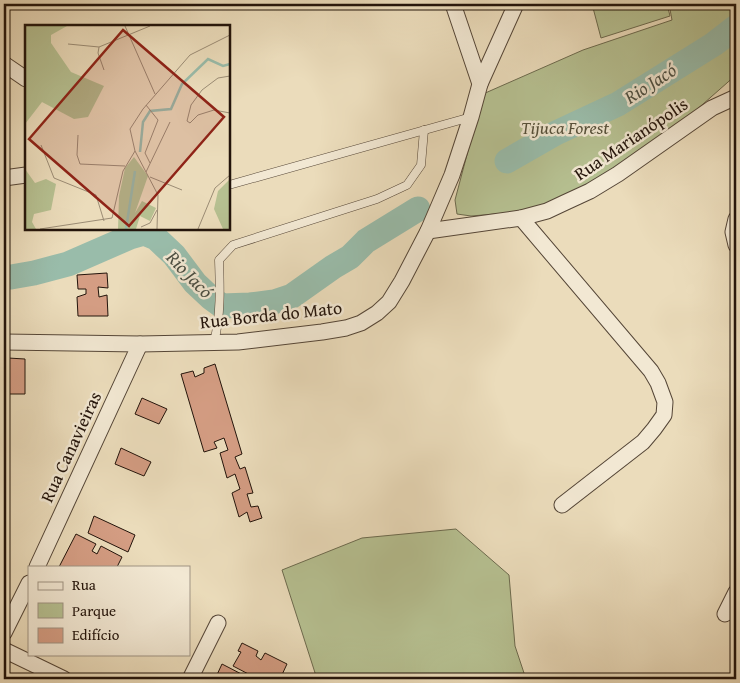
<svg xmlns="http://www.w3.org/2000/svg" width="740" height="683" viewBox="0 0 740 683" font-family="'Gentium Book Plus',serif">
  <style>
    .green { fill: #b6c091; stroke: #6c6a4e }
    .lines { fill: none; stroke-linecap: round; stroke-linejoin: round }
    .canal { stroke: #99bcaa; stroke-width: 15 }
    .river { stroke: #99bcaa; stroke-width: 25 }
    .building { fill: #d49d83; stroke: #23140b }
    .service-casing { stroke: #554637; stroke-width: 9 }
    .minor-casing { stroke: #554637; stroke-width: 17 }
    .service { stroke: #f2e8d3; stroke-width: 8 }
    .minor { stroke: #f2e8d3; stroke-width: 15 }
    .labels { text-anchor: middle; stroke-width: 5; stroke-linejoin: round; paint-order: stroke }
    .park-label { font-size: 18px; font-style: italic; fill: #56503a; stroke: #f2e8d3 }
    .street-label { font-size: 18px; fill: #23140b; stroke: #f2e8d3 }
    .water-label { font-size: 19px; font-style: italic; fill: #4c4f43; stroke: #f2e8d3 }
    .inset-river { fill: none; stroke: #99bcaa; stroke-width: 2.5 }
    .inset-road { fill: none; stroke: #9b8c75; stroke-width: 1 }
    .view { fill: #8f2418; fill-opacity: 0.15; stroke: #8f2418; stroke-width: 2.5 }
    .inset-edge { fill: none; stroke: #23140b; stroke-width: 2.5 }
  </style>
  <rect width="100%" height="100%" fill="#ebdcbb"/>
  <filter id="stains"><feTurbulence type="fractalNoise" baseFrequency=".004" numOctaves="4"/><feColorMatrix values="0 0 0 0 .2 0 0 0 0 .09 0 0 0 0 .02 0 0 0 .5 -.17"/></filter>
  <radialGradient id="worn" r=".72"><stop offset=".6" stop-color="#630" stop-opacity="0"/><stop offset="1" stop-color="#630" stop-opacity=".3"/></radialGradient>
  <!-- green -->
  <g class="green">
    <path d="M592 4H667L670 16 601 38Z"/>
    <path d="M669 4H736V75L661 141 597 184 531 211 471 216 457 214 455 200 483 94 583 50 672 20Z"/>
    <path d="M456 529 509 575 515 646 526 679H317L282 570 362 538Z"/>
  </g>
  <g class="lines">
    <!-- canal -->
    <path class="canal" d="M714 44 736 38"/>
    <!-- river -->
    <g class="river">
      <path d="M507 161 556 133 618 104 714 44 736 27"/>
      <path d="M4 277H11L34 273 68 264 130 237 144 233 156 238 174 255 195 283 211 298 222 306 250 305 274 302 292 296 333 267 350 257 366 241 418 209"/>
    </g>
  </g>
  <!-- building -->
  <g class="building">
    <path d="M107 273 108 288 98 287 99 297 107 295 108 316H78L77 297 86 294V289H78L77 275Z"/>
    <path d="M8 358 25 359V394H8Z"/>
    <path d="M215 364 242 454 235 457 240 469 245 467 253 493 247 494 251 507 258 506 262 518 250 522 247 512 239 517 232 493 240 489 235 474 227 478 220 453 228 450 224 438 214 442 217 448 204 452 181 374 193 371 195 377 204 373V368Z"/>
    <path d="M142 398 167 409 159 424 135 414Z"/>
    <path d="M121 448 151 462 144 476 115 464Z"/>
    <path d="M94 516 135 535 128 552 88 533Z"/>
    <path d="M76 534 96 544 92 551 97 554 101 546 122 557 117 567H59Z"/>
    <path d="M242 643 258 651 256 656 261 660 265 653 287 664 280 679H258L233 666 241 652 238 651Z"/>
    <path d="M222 664 251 679H215Z"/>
  </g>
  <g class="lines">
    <!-- service casing -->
    <g class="service-casing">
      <g id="service">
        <path d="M229 185 471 117"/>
        <path d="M214 342C221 315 220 287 219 260L233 245 377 199 407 185 421 165 424 130"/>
      </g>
    </g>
    <!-- minor casing -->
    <g class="minor-casing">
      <g id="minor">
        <path d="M453 4 480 84"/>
        <path d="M4 64 26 79"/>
        <path d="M4 178 26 175"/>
        <path d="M521 218 651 371 658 383 665 402 664 415 654 429 643 442 562 505"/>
        <path d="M736 219 733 232 736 245"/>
        <path d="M428 231 521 218 547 211 564 203 590 191 618 174 712 108 736 97"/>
        <path d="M4 342 140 344 238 342 322 332 346 328 361 323 377 313 389 302 402 281 428 231 452 175 471 117 480 84 516 4"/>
        <path d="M37 567 140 344"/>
        <path d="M725 614 736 592"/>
        <path d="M4 633 29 583"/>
        <path d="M4 650 64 679"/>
        <path d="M190 679 218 623"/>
      </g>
    </g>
    <!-- service -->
    <use href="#service" class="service"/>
    <!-- minor -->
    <use href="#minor" class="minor"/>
  </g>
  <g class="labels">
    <!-- park labels -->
    <g class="park-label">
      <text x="565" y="134">Tijuca Forest</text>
    </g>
    <!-- street labels -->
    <g class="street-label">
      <text transform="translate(631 139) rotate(-34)" y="6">Rua Marianópolis</text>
      <text transform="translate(271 315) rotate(-6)" y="6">Rua Borda do Mato</text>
      <text transform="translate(71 447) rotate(-65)" y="6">Rua Canavieiras</text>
    </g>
    <!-- water labels -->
    <g class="water-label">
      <text transform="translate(650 83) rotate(-33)" y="7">Rio Jacó</text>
      <text transform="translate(190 274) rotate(46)" y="7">Rio Jacó</text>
    </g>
  </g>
  <!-- overview -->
  <g transform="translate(25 25)">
    <rect width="205" height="205" fill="#ebdcbb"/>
    <path d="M0 1H42L26 10V18L46 47 79 61 63 92 49 94 17 77 0 99ZM109 132 123 151 110 188 117 176 131 183 125 196 115 191 111 204H93L94 171 100 143ZM0 144 10 158 21 154 31 159 26 185 9 189 7 197 11 204H0ZM205 154V204H198L189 184 193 166Z" fill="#b6c091"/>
    <path class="inset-river" d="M115 127 118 97 125 86 146 84 157 59 183 34 198 41 205 39M101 204 110 146"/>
    <path class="inset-road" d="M100 1 130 69M43 19 74 22 125 1M74 22 73 28 79 45M205 51 193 53 177 65 166 80 162 96 165 98 173 90 189 85 205 88M121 80 133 95 120 128 125 138M53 110 52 130 55 139 100 141M16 120 29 153 71 170 79 196M121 147 145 97M125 152 157 165M116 202 125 198 132 185M15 204 87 193 98 146 110 126M132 204 133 170 110 126 105 104 118 84 165 30 205 10M173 204 190 163 205 150"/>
    <path class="view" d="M98 5 199 92 104 201 4 114Z"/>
    <rect width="205" height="205" class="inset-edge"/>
  </g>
  <!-- margin -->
  <rect width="740" height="683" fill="none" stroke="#ebdcbb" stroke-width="20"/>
  <rect x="5" y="5" width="730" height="673" fill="none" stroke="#23140b" stroke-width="2.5"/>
  <rect x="10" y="10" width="720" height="663" fill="none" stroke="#23140b"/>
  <!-- legend -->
  <rect x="28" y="566" width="162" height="90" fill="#f2e8d3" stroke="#9f9383"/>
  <rect x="38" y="582" width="25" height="8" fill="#f2e8d3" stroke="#9f9383"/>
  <text x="72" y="590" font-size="15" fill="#23140b">Rua</text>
  <rect x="38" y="603" width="25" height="15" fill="#b6c091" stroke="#9f9383"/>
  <text x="72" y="616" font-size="15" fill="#23140b">Parque</text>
  <rect x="38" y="628" width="25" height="15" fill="#d49d83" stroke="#9f9383"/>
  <text x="72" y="640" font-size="15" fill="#23140b">Edifício</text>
  <rect width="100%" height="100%" filter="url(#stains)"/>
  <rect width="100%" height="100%" fill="url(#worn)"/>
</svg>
